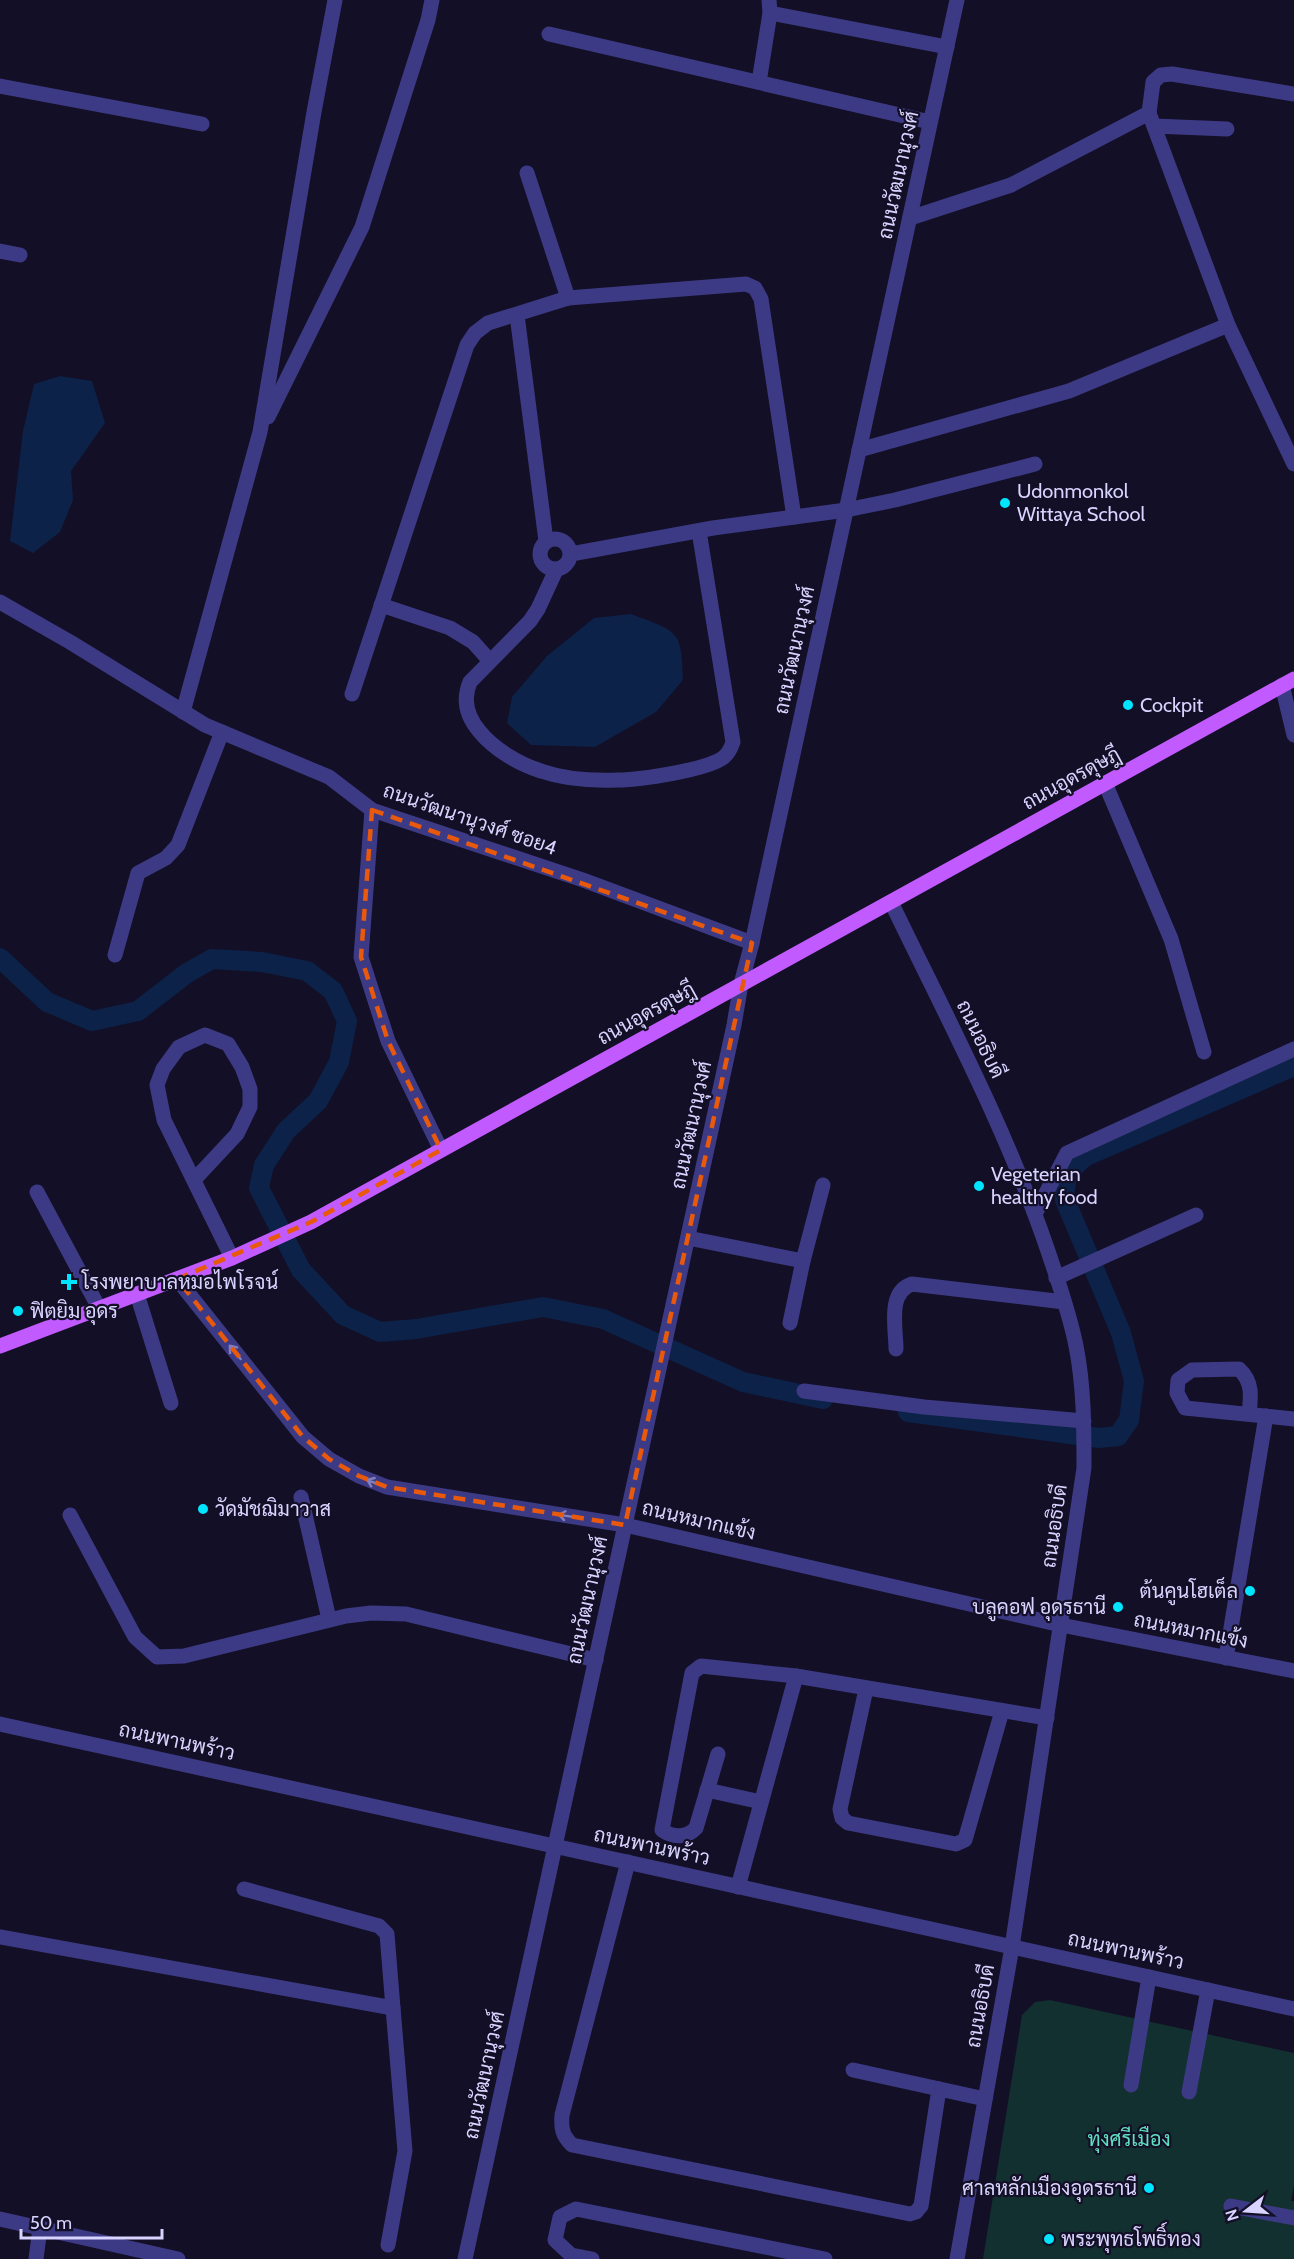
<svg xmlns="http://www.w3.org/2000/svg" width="1294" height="2259" viewBox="0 0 1294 2259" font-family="Cabin,Sarabun,sans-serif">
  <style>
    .green { fill: #12302f }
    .water { fill: #0c2248 }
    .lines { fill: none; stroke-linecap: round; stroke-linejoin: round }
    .canal { stroke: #0c2248; stroke-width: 20 }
    .minor { stroke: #3d3a85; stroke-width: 15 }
    .major { stroke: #c25bff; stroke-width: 15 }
    .oneway { stroke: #837fbc }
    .marked { fill: none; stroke: #e8590c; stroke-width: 4.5; stroke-dasharray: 12 8; stroke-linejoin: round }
    .poi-dot { fill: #00e5ff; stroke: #130f26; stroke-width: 2 }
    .labels { text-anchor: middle; stroke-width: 4.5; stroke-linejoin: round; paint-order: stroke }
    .street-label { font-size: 20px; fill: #d9d4ff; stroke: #130f26 }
    .poi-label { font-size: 20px; fill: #d9d4ff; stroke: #130f26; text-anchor: start }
    .park-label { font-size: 20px; fill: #5fe0c0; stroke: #130f26 }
  </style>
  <rect width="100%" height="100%" fill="#130f26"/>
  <!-- green -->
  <path class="green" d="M1050 2000 1294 2053V2186L1291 2201H1294V2259H983L1022 2015 1035 2002Z"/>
  <!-- water -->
  <g class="water">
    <path d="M60 376 92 381 105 423 71 471 73 500 60 532 33 553 10 541 23 431 34 384Z"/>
    <path d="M631 614C677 632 682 628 683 680L656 712 595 747 531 745 507 723 512 697 547 656 594 618Z"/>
  </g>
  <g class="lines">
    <!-- canal -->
    <g class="canal">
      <path d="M0 958 47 1002 92 1021 138 1011 187 973 212 959 262 962 307 971 333 991 347 1021 339 1062 318 1101 286 1131 264 1165 259 1188 301 1270 343 1315 380 1332 416 1329 543 1307 603 1319 743 1382 823 1399"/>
      <path d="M908 1412 1099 1438 1118 1436 1129 1420 1134 1381 1121 1333 1065 1200C1064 1176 1068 1171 1086 1156L1294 1066"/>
    </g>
    <!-- minor -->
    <g class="minor">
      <path d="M770 13 947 47"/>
      <path d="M549 34 930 122"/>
      <path d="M759 82 770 13 769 0"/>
      <path d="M0 86 202 124"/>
      <path d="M1149 113 1153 82 1161 75 1172 74 1294 94"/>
      <path d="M1154 126 1227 129"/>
      <path d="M527 173 568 298"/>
      <path d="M910 218 1011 185 1149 113 1228 325 1294 464"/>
      <path d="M0 251 20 255"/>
      <path d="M517 315 546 541"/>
      <path d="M268 417 362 227 428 20 432 0"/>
      <path d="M859 450 1069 391 1228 325"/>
      <circle cx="555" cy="554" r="15"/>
      <path d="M571 554 713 528 846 510 895 500 1035 464"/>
      <path d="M556 570 538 609 530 621 470 682C462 701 467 717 480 732 495 750 519 764 541 771 564 779 593 781 618 780 639 780 708 770 724 757 729 753 731 748 733 742L699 531"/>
      <path d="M0 602 70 642 205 725 329 777 372 810 583 880 752 943"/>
      <path d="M381 605 450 628 473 642 490 661"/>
      <path d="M1282 685 1294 735"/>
      <path d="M352 694 467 345 475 333 488 323 568 298 746 284 755 288 761 299 794 517"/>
      <path d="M183 712 260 432 314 112 335 0"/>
      <path d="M1105 783 1171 939 1204 1052"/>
      <path d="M372 810 361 957 388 1041 441 1150"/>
      <path d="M891 902C947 1018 1008 1132 1049 1254 1059 1284 1070 1315 1076 1346 1084 1386 1084 1427 1084 1468L1012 1947 957 2259"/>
      <path d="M115 955 138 873 166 858 178 845 222 732"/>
      <path d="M194 1180 237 1134 250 1107V1089L242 1067 228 1044 205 1035 179 1047 163 1069 157 1085 164 1120 232 1258"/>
      <path d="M37 1192 99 1308"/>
      <path d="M1035 1214 1067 1153 1294 1049"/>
      <path d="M688 1238 803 1261 823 1185"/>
      <path d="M1056 1278 1196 1215"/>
      <path d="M177 1279 303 1437 329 1459 359 1476 387 1487 625 1525 1061 1625 1294 1671"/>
      <path d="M137 1294 171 1403"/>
      <path d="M790 1323 803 1261"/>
      <path d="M896 1349C896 1328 887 1292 912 1284L1064 1302"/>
      <path d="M804 1391 924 1407 1084 1421"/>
      <path d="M1249 1414C1251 1396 1253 1382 1239 1369L1192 1370 1178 1380 1177 1393 1185 1408 1294 1419"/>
      <path d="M301 1497 329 1619"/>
      <path d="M70 1515 135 1637 157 1657 184 1656 346 1616 371 1613 406 1614 596 1660"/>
      <path d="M1226 1658 1266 1416"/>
      <path d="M866 1689 840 1809 842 1818 848 1823 956 1844 965 1840 1002 1711"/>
      <path d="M0 1724 1294 2009"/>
      <path d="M718 1754 696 1828C687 1838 673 1838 662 1830L692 1673 701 1666 796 1676 1047 1718"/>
      <path d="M707 1790 761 1802"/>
      <path d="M628 1862 562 2115C561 2128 562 2135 572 2145L910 2214 916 2212 921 2206 939 2089"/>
      <path d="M738 1887 796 1676"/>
      <path d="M244 1889 379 1926 387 1934 393 2008"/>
      <path d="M0 1937 393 2008 405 2151 388 2245"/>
      <path d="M853 2070 985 2099"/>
      <path d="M1131 2085 1149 1977"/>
      <path d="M1189 2092 1208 1990"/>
      <path d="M1231 2206 1294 2218"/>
      <path d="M0 2219 178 2259"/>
      <path d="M36 2259 40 2228"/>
      <path d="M465 2259 734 1025 741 984 752 943 957 0"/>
      <path d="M592 2259 571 2255 555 2240 560 2217 576 2209 825 2259"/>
    </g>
    <!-- major -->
    <path class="major" d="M0 1346 232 1258 311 1222 1294 679"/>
  </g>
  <!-- one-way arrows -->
  <defs><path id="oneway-shaft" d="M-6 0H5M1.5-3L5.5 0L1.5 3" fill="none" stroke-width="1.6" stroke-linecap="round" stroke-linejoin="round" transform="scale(1.5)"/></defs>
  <g class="oneway">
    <use href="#oneway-shaft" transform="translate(235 1352) rotate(-129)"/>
    <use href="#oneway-shaft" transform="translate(375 1483) rotate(-158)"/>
    <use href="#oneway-shaft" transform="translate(567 1516) rotate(-171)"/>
  </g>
  <!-- marked area -->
  <path class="marked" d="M372 810 752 943 625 1525 387 1487 359 1476 329 1459 303 1437 177 1279 311 1222 441 1150 388 1041 361 957Z"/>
  <!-- markers -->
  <g class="poi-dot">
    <circle cx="1005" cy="503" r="6"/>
    <circle cx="1128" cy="705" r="6"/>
    <circle cx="979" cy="1186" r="6"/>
    <path d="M66 1273h6v6h6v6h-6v6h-6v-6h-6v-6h6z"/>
    <circle cx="18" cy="1311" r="6"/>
    <circle cx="203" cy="1509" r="6"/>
    <circle cx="1250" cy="1591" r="6"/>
    <circle cx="1118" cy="1607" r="6"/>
    <circle cx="1149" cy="2188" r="6"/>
    <circle cx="1049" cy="2239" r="6"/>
  </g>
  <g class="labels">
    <!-- street labels -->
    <g class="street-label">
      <text transform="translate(898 175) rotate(-78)" y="7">ถนนวัฒนานุวงศ์</text>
      <text transform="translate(794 650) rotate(-78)" y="7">ถนนวัฒนานุวงศ์</text>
      <text transform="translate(1071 778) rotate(-29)" y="7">ถนนอุดรดุษฎี</text>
      <text transform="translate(470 819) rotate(19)" y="7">ถนนวัฒนานุวงศ์ ซอย4</text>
      <text transform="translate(646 1013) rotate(-29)" y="7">ถนนอุดรดุษฎี</text>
      <text transform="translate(981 1039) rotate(64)" y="7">ถนนอธิบดี</text>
      <text transform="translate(691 1125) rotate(-78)" y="7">ถนนวัฒนานุวงศ์</text>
      <text transform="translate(699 1520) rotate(13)" y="7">ถนนหมากแข้ง</text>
      <text transform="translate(1054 1526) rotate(-82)" y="7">ถนนอธิบดี</text>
      <text transform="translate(587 1600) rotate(-78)" y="7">ถนนวัฒนานุวงศ์</text>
      <text transform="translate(1191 1630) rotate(11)" y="7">ถนนหมากแข้ง</text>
      <text transform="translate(177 1741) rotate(12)" y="7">ถนนพานพร้าว</text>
      <text transform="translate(652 1846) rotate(12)" y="7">ถนนพานพร้าว</text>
      <text transform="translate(1126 1950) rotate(12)" y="7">ถนนพานพร้าว</text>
      <text transform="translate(980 2006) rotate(-80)" y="7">ถนนอธิบดี</text>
      <text transform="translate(484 2075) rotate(-78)" y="7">ถนนวัฒนานุวงศ์</text>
    </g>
    <!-- poi labels -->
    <g class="poi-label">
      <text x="1017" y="498">Udonmonkol<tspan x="1017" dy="23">Wittaya School</tspan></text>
      <text x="1140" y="712">Cockpit</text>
      <text x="991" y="1181">Vegeterian<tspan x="991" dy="23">healthy food</tspan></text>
      <text x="82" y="1289">โรงพยาบาลหมอไพโรจน์</text>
      <text x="30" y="1318">ฟิตยิม อุดร</text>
      <text x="215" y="1516">วัดมัชฌิมาวาส</text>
      <text x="1238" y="1598" text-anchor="end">ต้นคูนโฮเต็ล</text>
      <text x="1106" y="1614" text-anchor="end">บลูคอฟ อุดรธานี</text>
      <text x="1137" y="2195" text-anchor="end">ศาลหลักเมืองอุดรธานี</text>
      <text x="1061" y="2246">พระพุทธโพธิ์ทอง</text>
    </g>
    <!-- park labels -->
    <g class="park-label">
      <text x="1129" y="2146">ทุ่งศรีเมือง</text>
    </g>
  </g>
  <!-- north arrow -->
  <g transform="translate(1246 2211) rotate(253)" stroke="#130f26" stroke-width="4.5" paint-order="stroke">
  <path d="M0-4.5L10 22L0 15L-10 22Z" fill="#d9d4ff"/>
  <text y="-9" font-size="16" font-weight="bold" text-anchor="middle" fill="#d9d4ff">N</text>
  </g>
  <!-- scale -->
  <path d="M21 2229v9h141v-9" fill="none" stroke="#d9d4ff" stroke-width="3"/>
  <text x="30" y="2229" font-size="18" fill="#d9d4ff" stroke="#130f26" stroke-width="4.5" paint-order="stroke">50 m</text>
</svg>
